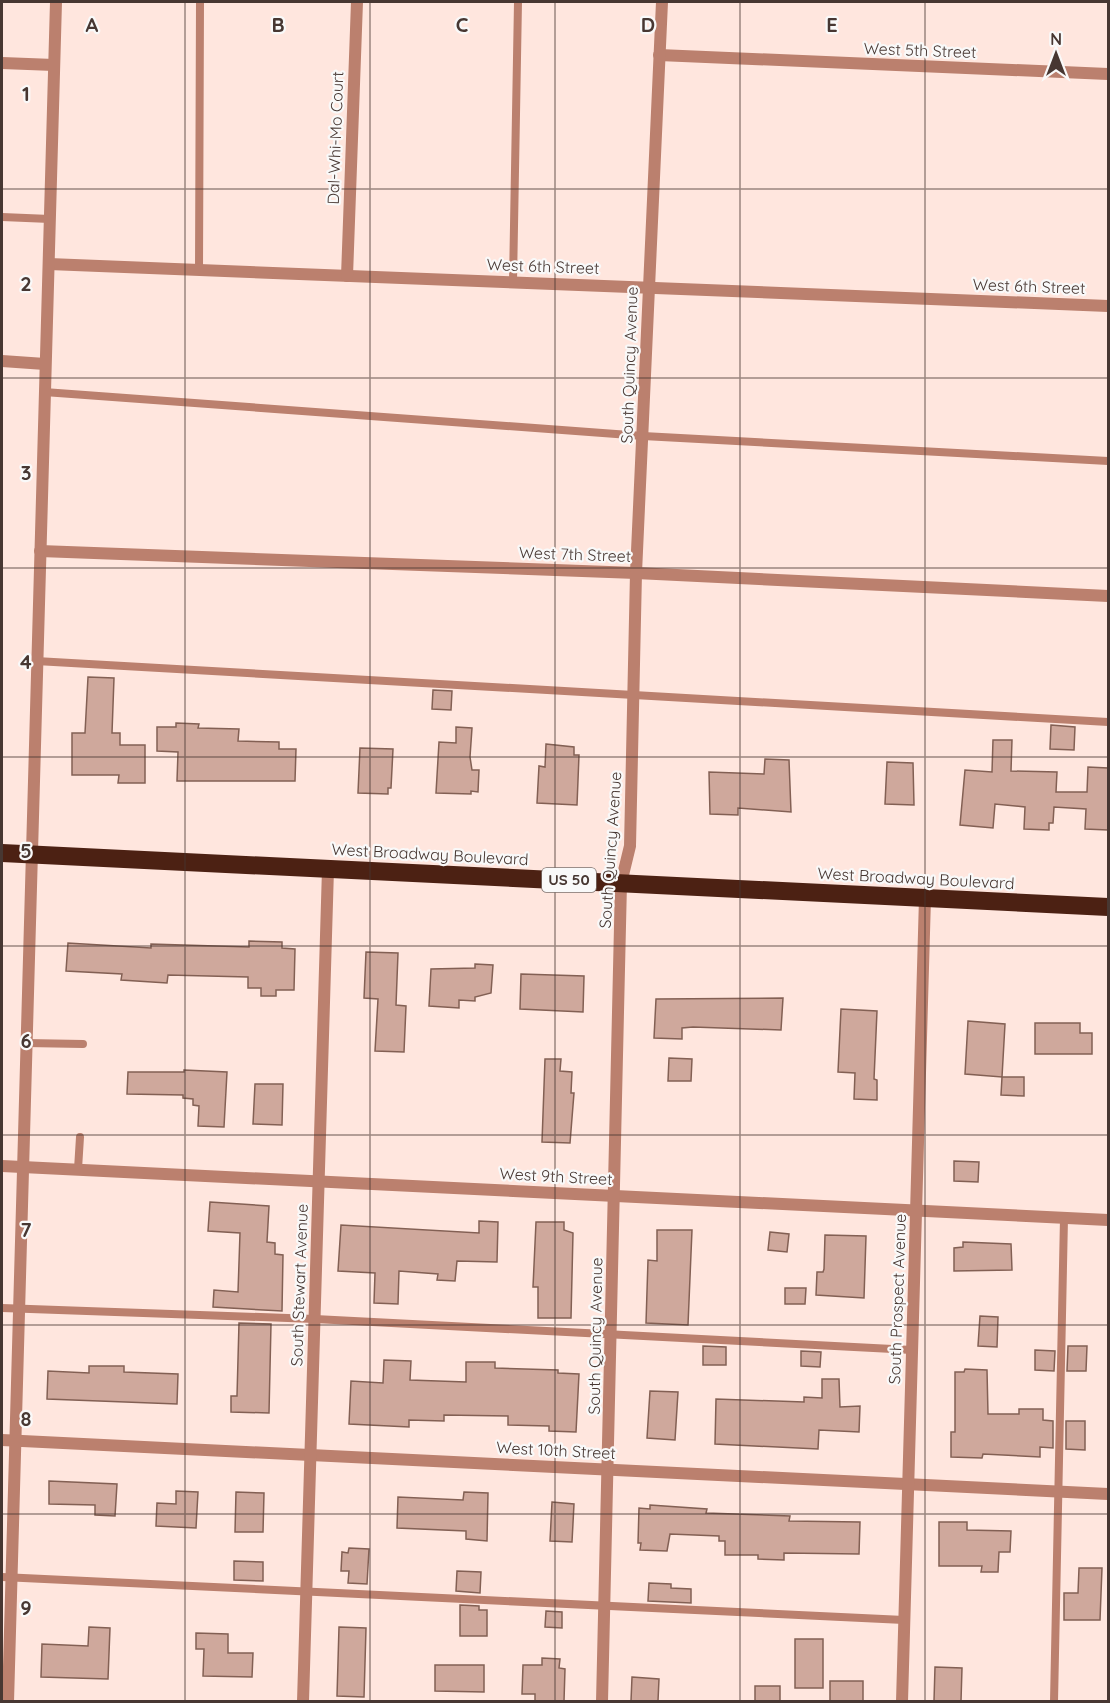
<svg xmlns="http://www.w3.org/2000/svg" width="1110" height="1703" viewBox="0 0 1110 1703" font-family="Quicksand,sans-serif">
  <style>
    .building { fill: #cfa89c; stroke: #836054; stroke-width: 1.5 }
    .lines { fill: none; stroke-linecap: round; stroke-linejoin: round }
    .lane { stroke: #bb806e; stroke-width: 8 }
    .street { stroke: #bb806e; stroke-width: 12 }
    .highway { stroke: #4c2113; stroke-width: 18 }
    .grid { fill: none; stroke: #473732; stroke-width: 1.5; stroke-opacity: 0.55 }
    .labels { text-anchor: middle; stroke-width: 4.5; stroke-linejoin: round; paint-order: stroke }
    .shield { fill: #f9f9f9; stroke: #7c716e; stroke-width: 1.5 }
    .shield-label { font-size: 15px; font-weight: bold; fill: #473732 }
    .street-label { font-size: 16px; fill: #473732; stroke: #f9f9f9 }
    .grid-label { font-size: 20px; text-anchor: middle; font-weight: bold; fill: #473732; stroke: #f9f9f9; stroke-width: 4.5; stroke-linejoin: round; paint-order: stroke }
  </style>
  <rect width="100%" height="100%" fill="#ffe6de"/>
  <!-- building -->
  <g class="building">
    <path d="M88 677 114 678 112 733H120V745H145V783H118L119 775H72V733H85Z"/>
    <path d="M433 690 452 691 451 710 432 709Z"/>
    <path d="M176 723 199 724 198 728 239 729 238 741 279 742V749H296L295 781H177L178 752 157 751V727H176Z"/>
    <path d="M1051 725 1075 727 1074 750 1050 749Z"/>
    <path d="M456 727 472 728 470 757 472 770H479L478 792 471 791V794L436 793 439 742 456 743Z"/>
    <path d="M993 740H1012L1011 771 1057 772 1056 792H1087L1088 767 1108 768V830L1085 829 1086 809 1054 807 1053 823H1049V830L1024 829 1025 807 995 804 993 828 960 825 965 770 992 772Z"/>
    <path d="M546 744 574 747V755H579L577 805 537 803 539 766 545 767Z"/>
    <path d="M360 748 393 749 391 788H388V794L358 793Z"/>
    <path d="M765 759 789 760 791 812 738 808V815L710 814 709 772 764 774Z"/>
    <path d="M887 762 913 763 914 805 885 804Z"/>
    <path d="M249 941 282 942V948L295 949 294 990H276V996H261V988H248V977L168 975 167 983 121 980 122 974 66 971 68 943 151 948V944L249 947Z"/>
    <path d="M366 952 398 953 396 1005 406 1006 404 1052 375 1051 378 999 364 998Z"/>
    <path d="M475 964 493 965 491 993 475 997V1001L459 1000V1008L429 1006 431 969 475 968Z"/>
    <path d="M521 974 584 976 583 1012 520 1009Z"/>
    <path d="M783 998 781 1030 693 1027 682 1028V1039L654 1038 656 999Z"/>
    <path d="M841 1009 877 1011 874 1079 877 1080V1100L854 1099 855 1073 838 1072Z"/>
    <path d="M968 1021 1005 1024 1002 1077 965 1074Z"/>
    <path d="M1035 1023H1080V1033H1092V1054H1035Z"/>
    <path d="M669 1058 692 1059 691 1081H668Z"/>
    <path d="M545 1059H561L560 1071 572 1072 571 1093H574L570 1143 542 1142Z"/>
    <path d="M184 1070 227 1072 224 1127 198 1126 199 1106 193 1105V1099L183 1098V1095L127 1094 128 1072H184Z"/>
    <path d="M1002 1077H1024V1096L1001 1095Z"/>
    <path d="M255 1084H283L282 1125 253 1124Z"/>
    <path d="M954 1161 979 1162 978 1182 954 1181Z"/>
    <path d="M210 1202 269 1206 267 1242 275 1243V1254L283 1255 282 1311 213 1307 214 1290 238 1292 240 1233 208 1231Z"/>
    <path d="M479 1221 498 1222 497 1262 457 1261 455 1281 437 1280 438 1274 399 1271 398 1304 374 1303 375 1273 338 1271 341 1225 479 1233Z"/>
    <path d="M536 1222H564V1230L573 1233 571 1318H538V1287H533Z"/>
    <path d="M657 1230H692L688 1325 646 1323 648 1260 657 1261Z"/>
    <path d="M770 1232 789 1234 787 1252 768 1250Z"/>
    <path d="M825 1235 866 1236 864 1298 816 1295 817 1272H823L824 1269Z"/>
    <path d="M963 1242 1011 1244 1012 1270 954 1271V1248L963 1247Z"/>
    <path d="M785 1288H806L805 1304H785Z"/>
    <path d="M980 1316 998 1317 997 1347 978 1346Z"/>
    <path d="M239 1323 271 1324 269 1413 231 1412V1396H237Z"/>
    <path d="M703 1346 726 1347V1365H703Z"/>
    <path d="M1068 1346H1087L1086 1371H1067Z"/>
    <path d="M1035 1350 1055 1351 1054 1371 1035 1370Z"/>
    <path d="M801 1351 821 1352 820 1367 801 1366Z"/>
    <path d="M384 1360 411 1361 410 1380 466 1382V1362H495V1368L558 1370V1373L579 1374 576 1432 549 1431V1426L508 1425V1416L444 1415V1421L409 1420V1427L349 1424 351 1381 383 1383Z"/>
    <path d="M89 1366H124V1372L178 1374 177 1404 47 1399 48 1371 89 1373Z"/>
    <path d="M965 1369 987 1370 988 1414H1019V1409H1043V1420L1053 1421V1448L1040 1447V1457L983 1454 982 1458 951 1457V1432H955V1372H964Z"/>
    <path d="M822 1379H839L840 1407 860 1406 859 1432 819 1430 818 1449 715 1444 716 1399 804 1402V1397L822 1398Z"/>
    <path d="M650 1391 678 1392 675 1440 647 1438Z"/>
    <path d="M1066 1421H1085V1450L1066 1449Z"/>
    <path d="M49 1481 117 1484 115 1516 95 1515V1505L49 1504Z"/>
    <path d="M176 1491 198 1492 196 1528 156 1526 157 1503 176 1504Z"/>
    <path d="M236 1492 264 1493 263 1532H235Z"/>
    <path d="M464 1492 488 1493 487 1541 466 1539V1531L397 1528 398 1497 463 1500Z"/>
    <path d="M552 1502 574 1504 572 1542 550 1541Z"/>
    <path d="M650 1505 707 1509 706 1513 790 1516 789 1521 860 1522 859 1554 784 1553V1560L758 1559V1555H725V1541H719V1536L670 1534 667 1551 640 1550 641 1543H638L639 1508 650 1509Z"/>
    <path d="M939 1522H967V1530L1011 1531 1010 1552H999L998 1572H981L982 1566H939Z"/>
    <path d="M349 1548 369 1549 367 1584 348 1583 349 1571H341L342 1552 348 1553Z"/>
    <path d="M234 1561 263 1562V1581L234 1580Z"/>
    <path d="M1079 1568H1102L1100 1620H1064V1593H1078Z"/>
    <path d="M457 1571 481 1572 480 1593 456 1591Z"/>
    <path d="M649 1583 671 1584V1588L691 1589V1603L648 1601Z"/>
    <path d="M460 1605 479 1606V1610H487V1636H460Z"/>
    <path d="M546 1611 562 1612V1628L545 1627Z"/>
    <path d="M89 1627 110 1628 108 1679 41 1677 42 1644 88 1646Z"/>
    <path d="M339 1627 366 1628 364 1697 337 1696Z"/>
    <path d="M196 1633 228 1634V1653H253L252 1677 203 1676 204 1649H196Z"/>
    <rect x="795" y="1639" width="28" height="49"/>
    <path d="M542 1658 560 1659 559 1668 565 1669 564 1701H535V1694H522L523 1665H542Z"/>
    <path d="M435 1665H484V1692L435 1691Z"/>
    <path d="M935 1667 962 1668 961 1701H934Z"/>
    <path d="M632 1677 659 1679 658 1701H631Z"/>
    <rect x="830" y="1681" width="33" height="20"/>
    <rect x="755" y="1686" width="25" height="15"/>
  </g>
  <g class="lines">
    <!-- lane -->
    <g class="lane">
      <path d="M2 217 50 219"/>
      <path d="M199 270 200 2"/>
      <path d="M513 282 518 2"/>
      <path d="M44 392 643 436 1108 461"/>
      <path d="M36 661 1108 722"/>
      <path d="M26 1043 83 1044"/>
      <path d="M78 1169 80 1137"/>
      <path d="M2 1308 315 1319 912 1350"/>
      <path d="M2 1577 904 1620"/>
      <path d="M1054 1702 1064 1218"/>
    </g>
    <!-- street -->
    <g class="street">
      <path d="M659 55 1108 74"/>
      <path d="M2 63 54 65"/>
      <path d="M49 264 1108 306"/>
      <path d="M347 276 357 2"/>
      <path d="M2 361 45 364"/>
      <path d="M40 551 636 573 1108 596"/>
      <path d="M2 1166 1108 1220"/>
      <path d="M2 1440 1108 1494"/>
      <path d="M8 1702 56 2"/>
      <path d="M303 1702 328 869"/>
      <path d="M602 1702 621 883 630 846 636 573 662 2"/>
      <path d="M902 1702 925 898"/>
    </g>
    <!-- highway -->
    <path class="highway" d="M2 853 1108 907"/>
  </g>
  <!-- grid -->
  <path class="grid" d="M185 2V1702M370 2V1702M555 2V1702M740 2V1702M925 2V1702M2 189H1108M2 378H1108M2 568H1108M2 757H1108M2 946H1108M2 1135H1108M2 1325H1108M2 1514H1108"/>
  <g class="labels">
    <!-- shield labels -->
    <rect class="shield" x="542" y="868" width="54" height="24" rx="4.5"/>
    <g class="shield-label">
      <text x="569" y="885">US 50</text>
    </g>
    <!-- street labels -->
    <g class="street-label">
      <text transform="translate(920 50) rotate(2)" y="6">West 5th Street</text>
      <text transform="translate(335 138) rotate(-88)" y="6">Dal-Whi-Mo Court</text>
      <text transform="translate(543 266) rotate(2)" y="6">West 6th Street</text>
      <text transform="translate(1029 286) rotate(2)" y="6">West 6th Street</text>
      <text transform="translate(629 365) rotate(-88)" y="6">South Quincy Avenue</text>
      <text transform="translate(575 554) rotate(2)" y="6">West 7th Street</text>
      <text transform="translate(610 850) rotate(-86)" y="6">South Quincy Avenue</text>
      <text transform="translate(430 854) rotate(3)" y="6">West Broadway Boulevard</text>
      <text transform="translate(916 878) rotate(3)" y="6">West Broadway Boulevard</text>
      <text transform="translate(556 1176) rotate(3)" y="6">West 9th Street</text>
      <text transform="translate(299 1285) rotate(-88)" y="6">South Stewart Avenue</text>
      <text transform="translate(897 1299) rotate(-88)" y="6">South Prospect Avenue</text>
      <text transform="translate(595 1336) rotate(-89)" y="6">South Quincy Avenue</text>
      <text transform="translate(556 1450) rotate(3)" y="6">West 10th Street</text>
    </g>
  </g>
  <g class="grid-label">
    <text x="92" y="32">A</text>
    <text x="278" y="32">B</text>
    <text x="462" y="32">C</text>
    <text x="648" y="32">D</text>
    <text x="832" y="32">E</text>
    <text x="26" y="101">1</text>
    <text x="26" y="291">2</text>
    <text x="26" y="480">3</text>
    <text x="26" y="669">4</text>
    <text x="26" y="858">5</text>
    <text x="26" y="1048">6</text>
    <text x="26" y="1237">7</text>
    <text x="26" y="1426">8</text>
    <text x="26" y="1615">9</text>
  </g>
  <!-- border -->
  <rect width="1110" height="1703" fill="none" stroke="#473732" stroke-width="6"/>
  <!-- north arrow -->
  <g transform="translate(1056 54)" stroke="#f9f9f9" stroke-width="4.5" paint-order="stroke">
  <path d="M0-4.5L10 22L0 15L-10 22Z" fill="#473732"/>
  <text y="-9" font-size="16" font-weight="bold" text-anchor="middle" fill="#473732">N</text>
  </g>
</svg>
